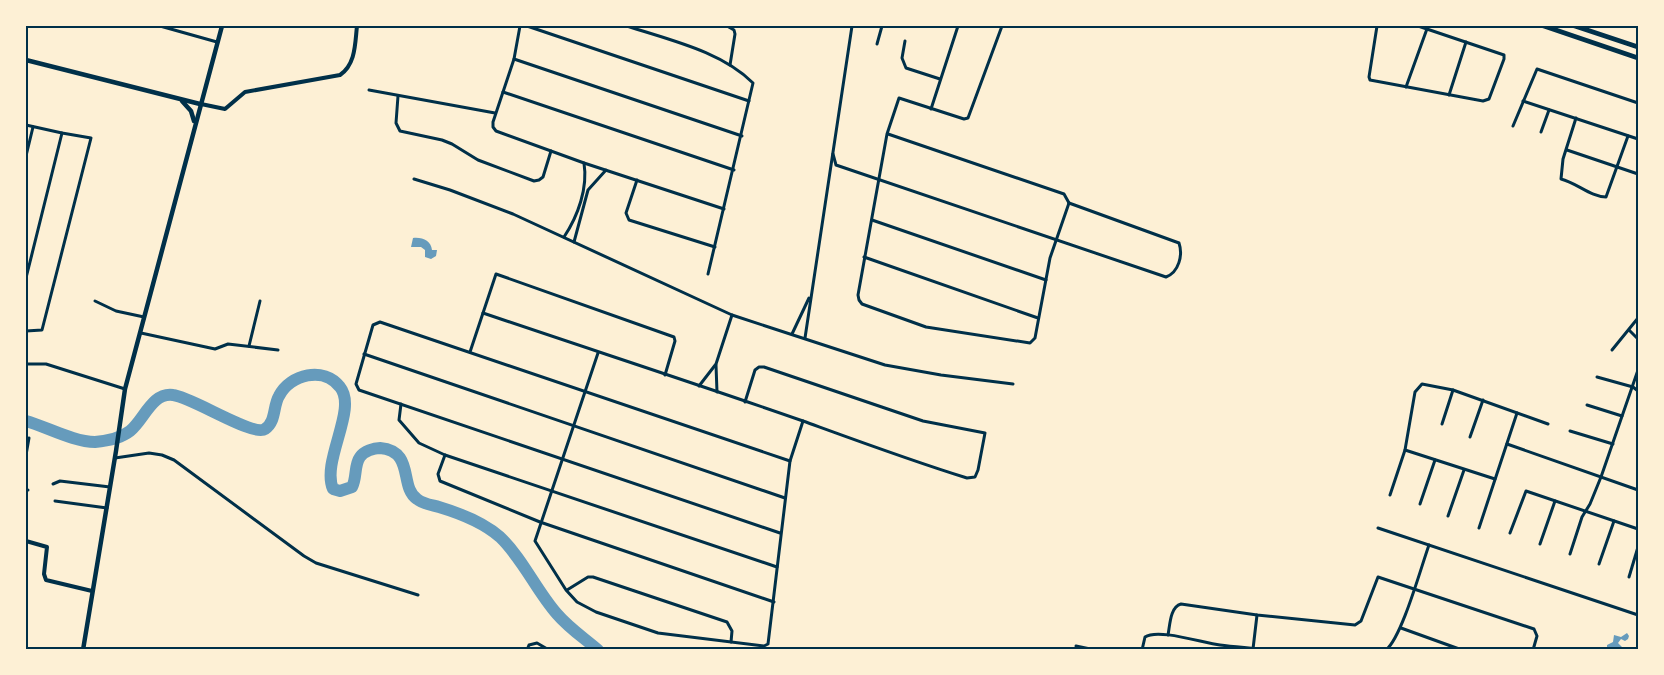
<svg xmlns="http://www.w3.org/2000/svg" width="1664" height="675" viewBox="0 0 1664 675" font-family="Barlow,sans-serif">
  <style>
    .water { fill: #669bbc }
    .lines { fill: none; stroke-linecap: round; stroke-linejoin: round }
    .river { stroke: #669bbc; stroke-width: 12 }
    .minor { stroke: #003049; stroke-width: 3 }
    .tertiary { stroke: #003049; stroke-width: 4 }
    .secondary { stroke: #003049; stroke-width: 4.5 }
    .trunk { stroke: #003049; stroke-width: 5 }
    .neatline { fill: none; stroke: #003049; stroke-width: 2 }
  </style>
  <rect width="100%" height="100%" fill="#fdf0d5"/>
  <!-- water -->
  <g class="water">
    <path d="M413 238C423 237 431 241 432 250H437L436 256 431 259 425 257V250L421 247H411Z"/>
    <path d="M1627 633 1629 636 1628 639 1625 641 1621 639 1618 643 1624 649H1607V645L1613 642 1614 635 1621 637Z"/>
  </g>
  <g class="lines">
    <!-- river -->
    <path class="river" d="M26 421C47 427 74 442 95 442 106 441 121 438 130 431 144 420 152 392 173 395 192 397 253 437 265 429 276 422 273 406 279 396 290 374 324 366 340 387 358 409 321 461 333 489L340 491 352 487C357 478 354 465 360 457 364 451 374 448 380 448 415 451 399 487 417 499 423 504 432 505 439 507 459 513 483 522 500 537 523 559 536 590 557 614 569 628 584 638 598 650"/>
    <!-- minor -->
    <g class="minor">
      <path d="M160 26 217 42"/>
      <path d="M520 26 514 59 493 122V127L496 131 584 163 724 209"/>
      <path d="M527 26 749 101"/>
      <path d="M627 26C669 40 721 51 753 83L708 274"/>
      <path d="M727 26 734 30 735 34 730 65"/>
      <path d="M1002 26 968 118 964 119 899 98 887 134 858 295 859 300 862 304 926 327 1030 343 1035 338 1050 258 1069 203"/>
      <path d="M1377 26 1369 77 1370 80 1483 101 1489 99 1504 59V55L1418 26"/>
      <path d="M905 41 902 58 906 68 940 79"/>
      <path d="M877 44 882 26"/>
      <path d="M514 59 742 136"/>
      <path d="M1406 87 1428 26"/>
      <path d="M369 90 495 113"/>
      <path d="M503 92 734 170"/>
      <path d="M1449 95 1466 42"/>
      <path d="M398 96 396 123 400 131 442 140 452 144 478 160 534 181 539 180 543 177 551 151"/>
      <path d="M1523 101 1638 139"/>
      <path d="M931 109 958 26"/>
      <path d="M1576 118 1563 159 1561 179C1577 183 1591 197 1606 197L1628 136"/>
      <path d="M26 125 62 133 91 138 42 330 26 331"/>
      <path d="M1513 126 1537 69 1638 103"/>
      <path d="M1541 132 1549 110"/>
      <path d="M888 134 1064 194 1069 203"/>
      <path d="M1567 150 1638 174"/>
      <path d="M833 154 836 165 1166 277C1179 272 1183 255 1179 243L1069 203"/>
      <path d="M26 156 33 127"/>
      <path d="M414 179 450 190 513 214 732 315 885 365 941 375 1013 384"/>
      <path d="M637 180 626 213 629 220 715 247"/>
      <path d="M872 220 1046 280"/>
      <path d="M564 237C578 216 588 188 584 163"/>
      <path d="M574 242 588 190 606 170"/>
      <path d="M864 257 1038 318"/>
      <path d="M26 278 62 133"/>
      <path d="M95 301 116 311 144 317"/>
      <path d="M483 313C589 349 697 384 803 421 858 441 912 461 967 478L975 477 978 470 985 433 923 421 764 367H759L755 370 745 402"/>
      <path d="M1629 330 1638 339"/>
      <path d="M141 333 215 349 228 344 278 350"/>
      <path d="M792 334 809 298"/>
      <path d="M805 338 852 26"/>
      <path d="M249 346 260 301"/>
      <path d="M1612 350 1638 318"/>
      <path d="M470 352 496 274 674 337 675 341 665 375"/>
      <path d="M598 353 535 541 566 590 577 602 596 612 658 633 764 646 768 644 790 461 803 421"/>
      <path d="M364 354 785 498"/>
      <path d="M26 364H46L125 389"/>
      <path d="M716 365 717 392"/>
      <path d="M1597 377 1633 387 1638 391"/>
      <path d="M699 386 716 364 732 315"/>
      <path d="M401 404 399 420 419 443 445 455 777 567"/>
      <path d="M1587 405 1622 416"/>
      <path d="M1442 424 1453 390"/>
      <path d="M1570 431 1613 444"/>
      <path d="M1470 437 1483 400"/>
      <path d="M1507 444 1638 490"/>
      <path d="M1405 450 1495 479"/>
      <path d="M26 455 29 438"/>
      <path d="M445 455 438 474 440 481 540 522 774 602"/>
      <path d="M115 458 149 453 162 455 174 460 304 556 316 563 418 595"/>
      <path d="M53 484 60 481 110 487"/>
      <path d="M26 490H28"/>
      <path d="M1390 495 1405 450 1415 392 1422 384 1453 390 1548 424"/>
      <path d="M55 501 107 508"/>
      <path d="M1420 504 1435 460"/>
      <path d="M1448 516 1464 470"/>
      <path d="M1378 528 1638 615"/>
      <path d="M1479 528 1517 413"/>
      <path d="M780 533 359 390 356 384 373 325 380 322 790 461"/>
      <path d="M1510 533 1526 491 1638 529"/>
      <path d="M1540 544 1555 501"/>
      <path d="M1570 554 1582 517 1590 504 1601 477 1638 370"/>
      <path d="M1599 564 1614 521"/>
      <path d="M1629 577 1638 547"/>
      <path d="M567 590 588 577H593L727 622 732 631 731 642"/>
      <path d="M1401 628 1462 650"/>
      <path d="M1168 635C1170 625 1170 607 1181 604L1257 615 1355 625 1361 621 1378 577 1534 629 1537 636 1533 650"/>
      <path d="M1076 646 1095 650"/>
      <path d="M1253 649 1257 615"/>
      <path d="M527 650 529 645 537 643 549 650"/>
      <path d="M1142 650 1145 637C1158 628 1203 643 1220 645 1235 647 1251 648 1267 650"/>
      <path d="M1386 650C1402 637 1421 567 1429 545"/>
    </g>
    <!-- tertiary -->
    <g class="tertiary">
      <path d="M201 104 225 109 245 92 340 75C356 64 355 43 357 26"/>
      <path d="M26 541 47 547 44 574 46 580 92 591"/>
    </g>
    <!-- secondary -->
    <g class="secondary">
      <path d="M26 60 200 104"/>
      <path d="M182 101 191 111 194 121"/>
      <path d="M83 650 116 451 125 389 222 26"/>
    </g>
    <!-- trunk -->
    <g class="trunk">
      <path d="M1544 26 1638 58"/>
      <path d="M1575 26 1638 47"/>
    </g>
  </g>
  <!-- border -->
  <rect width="1664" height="675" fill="none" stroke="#fdf0d5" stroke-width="54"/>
  <rect x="27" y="27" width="1610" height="621" class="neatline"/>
</svg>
